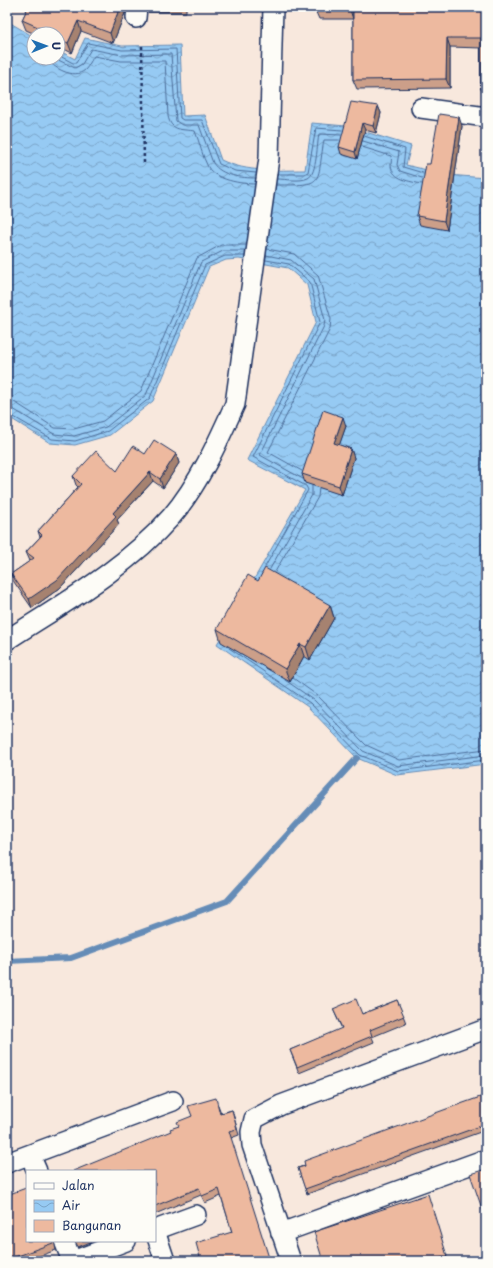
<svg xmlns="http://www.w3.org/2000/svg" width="493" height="1268" viewBox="0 0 493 1268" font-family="'Playpen Sans',sans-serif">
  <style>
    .water { fill: url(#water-waves); stroke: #658cb7 }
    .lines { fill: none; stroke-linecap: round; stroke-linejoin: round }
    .shore { stroke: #4c6d9a; stroke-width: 1 }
    .stream { stroke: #658cb7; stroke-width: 6 }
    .minor-casing { stroke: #1b2f5e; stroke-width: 22 }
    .path { stroke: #1b2f5e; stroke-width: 2.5; stroke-dasharray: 3 3; stroke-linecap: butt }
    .minor { stroke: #fdfcf7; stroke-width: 19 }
    .wall { fill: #cc9f89; stroke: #1b2f5e }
    .shaded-wall { fill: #a6826f; stroke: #1b2f5e }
    .building { fill: #edb99f; stroke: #1b2f5e }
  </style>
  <defs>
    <pattern id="water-waves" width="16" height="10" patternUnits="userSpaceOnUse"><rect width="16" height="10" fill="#96caf3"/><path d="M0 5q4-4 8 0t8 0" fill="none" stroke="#7aa4c8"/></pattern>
  </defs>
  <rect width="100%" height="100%" fill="#f8e8dd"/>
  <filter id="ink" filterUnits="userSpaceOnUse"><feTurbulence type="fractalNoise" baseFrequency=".025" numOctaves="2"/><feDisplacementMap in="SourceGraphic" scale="8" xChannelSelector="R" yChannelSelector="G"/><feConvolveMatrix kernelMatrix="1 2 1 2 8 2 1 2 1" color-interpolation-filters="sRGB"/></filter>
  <g filter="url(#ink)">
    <!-- water -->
    <path class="water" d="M7 21 34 37V58H58V50L75 59 85 38 122 46 180 45 183 116 205 115 221 160C248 173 276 170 305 170L312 123 346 126 411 146 406 165 448 175 486 178V764L397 775 357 758 308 707 217 644 305 490 247 460 316 322 307 285 288 268 239 259 226 260 209 267 153 401 110 435 75 445 50 443 7 416Z"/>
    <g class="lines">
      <!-- shore -->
      <g class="shore">
        <path d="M58 55 73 63H76L88 43 122 50 176 49 180 118 183 120H202L219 164 235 171 256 173"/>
        <path d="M46 58C53 68 74 80 85 70 89 66 91 60 94 56L121 61H165L168 116C171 132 183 129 195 131 200 143 202 156 208 167 215 180 242 184 255 184"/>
        <path d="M54 58 75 68 82 64 91 49 122 55 171 54 176 121 182 125H199L213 163C221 176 242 178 256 178"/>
        <path d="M364 136 405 149 403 167 423 173"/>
        <path d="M363 141 399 152 397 165 400 171 422 178"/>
        <path d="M362 147 391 156C392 159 391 162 391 166 393 180 410 181 421 184"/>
        <path d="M277 174H304L308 172 316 128 342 130"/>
        <path d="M277 179C286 179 300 182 308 178 317 174 317 143 319 134L341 135"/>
        <path d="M276 185C326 185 316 185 324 140H339"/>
        <path d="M267 249 294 254 318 275 331 319 330 329 268 452 302 471"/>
        <path d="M266 255 291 260 314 279 325 320 324 326 260 455 303 479"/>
        <path d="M7 401 16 403 55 428 74 429 103 421 141 391 197 258 221 245H246"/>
        <path d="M7 407 13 409 54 434 74 436 106 427 146 395 201 262 223 251H245"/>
        <path d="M7 413 52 439 75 441 108 431 150 398 205 265 225 256H245"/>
        <path d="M265 567 308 490 306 486 253 457 320 322 310 282 289 264 266 260"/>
        <path d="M270 569 312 495V486"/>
        <path d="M275 572 318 497 319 488"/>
        <path d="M229 648 310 703 360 755 398 771 486 760"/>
        <path d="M293 678 318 696 366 745 399 760 486 749"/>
        <path d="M285 680 314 700 363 751 398 766 486 755"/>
      </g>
      <!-- stream -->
      <path class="stream" d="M7 961 71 958 227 901 357 758"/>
      <!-- minor casing -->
      <g class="minor-casing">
        <g id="minor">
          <path d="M136 18 137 7"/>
          <path d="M421 108 486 117"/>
          <path d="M7 640C64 603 125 569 171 517 199 484 218 442 235 404L269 158 273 7"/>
          <path d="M30 1155 37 1171"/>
          <path d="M7 1163 173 1101"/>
          <path d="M155 1230 196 1215"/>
          <path d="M155 1231 165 1261"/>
          <path d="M281 1233 486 1159"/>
          <path d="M64 1241 72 1261"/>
          <path d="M73 1261 126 1241"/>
          <path d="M291 1261 252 1145 251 1132 254 1119 281 1105 486 1029"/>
        </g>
      </g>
      <!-- path -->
      <path class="path" d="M142 46 144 163"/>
      <!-- minor -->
      <use href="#minor" class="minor"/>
    </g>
    <!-- wall -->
    <g class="wall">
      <path d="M28 7H127L125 13 113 43 81 31 72 53 58 46V34H35L26 30 22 20Z"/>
      <path d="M146 7H186V12H148Z"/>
      <path d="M486 7V98H485L481 89V48L450 47V88L357 89 353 80V19H319L315 10Z"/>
      <path d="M378 106 381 113 376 133 365 130 357 159 341 154 339 147Z"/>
      <path d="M462 126 447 230 420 225 417 216 430 164Z"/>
      <path d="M346 426 339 445 351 449 354 458 342 495 305 483 302 474Z"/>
      <path d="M145 454H176L179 463 163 488 153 481 117 520 119 524 60 588 32 608 14 582 11 574 30 561 26 552 40 537 38 531 78 487 76 485 73 476 117 471Z"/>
      <path d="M330 605 334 618 310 660 304 656 290 682 221 642 217 629Z"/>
      <path d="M397 1000 406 1023 372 1037 374 1042 299 1073 290 1050 342 1029 333 1009 362 1014Z"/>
      <path d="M486 1095V1130L307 1194 298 1168Z"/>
      <path d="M218 1105 221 1113 232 1110 239 1135 231 1138 232 1232 221 1196 205 1203 201 1195 155 1214V1171L171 1131 179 1126 192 1116Z"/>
      <path d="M7 1195 27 1241H54L56 1250 27 1261H7Z"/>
      <path d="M429 1199 448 1261H323Z"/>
      <path d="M75 1241H93L78 1247Z"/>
    </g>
    <!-- shaded-wall -->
    <g class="shaded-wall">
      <path d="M120 7H127L125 13 113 43 110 33Z"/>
      <path d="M350 7H353V19L350 10Z"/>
      <path d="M78 21 81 31 72 53 68 43Z"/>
      <path d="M447 38 450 47V88L446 79Z"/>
      <path d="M378 106 381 113 376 133 373 126Z"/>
      <path d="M459 117 462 126 447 230 444 221Z"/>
      <path d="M362 123 365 130 357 159 355 152Z"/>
      <path d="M343 417 346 426 337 452 334 443Z"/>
      <path d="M351 449 354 458 342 495 339 486Z"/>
      <path d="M176 454 179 463 163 488 160 479Z"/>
      <path d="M150 472 153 481 117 520 119 524 60 588 32 608 29 599 113 513Z"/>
      <path d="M330 605 334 618 310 660 306 647Z"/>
      <path d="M300 644 304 656 290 682 285 669Z"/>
    </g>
    <!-- building -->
    <g class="building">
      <path d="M28 7H120L110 33 78 21 68 43 58 38V34H49L47 33V31L22 20Z"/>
      <rect x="315" y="7" width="35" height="3"/>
      <path d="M353 7H486V89H481V38H447L446 79 353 80Z"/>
      <path d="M351 102 378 106 373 126 362 123 355 152 339 147Z"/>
      <path d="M439 114 459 117 444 221 417 216 426 164H430Z"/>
      <path d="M323 410 343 417 334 443 351 449 339 486 302 474Z"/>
      <path d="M154 440 176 454 160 479 150 472 113 513 116 516 57 580 29 599 11 574 34 558 26 552 42 535 38 531 81 484 73 476 96 451 117 471 133 446 145 454Z"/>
      <path d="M265 568 330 605 306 647 300 644 285 669 217 629 248 575 258 581Z"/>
      <path d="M356 999 362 1014 397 1000 404 1016 370 1030 372 1036 297 1067 290 1050 342 1028 333 1009Z"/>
      <path d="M486 1095V1124L305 1189 298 1168 305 1166 304 1161 452 1107Z"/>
      <path d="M216 1098 220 1114 232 1110 237 1129 229 1131 270 1261H201L196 1243 232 1232 219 1189 202 1196 199 1188 155 1206V1171H73L171 1131 170 1129 179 1126 177 1122 192 1116 188 1106Z"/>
      <path d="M486 1169V1230L482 1218 485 1217 470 1174Z"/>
      <path d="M26 1188 27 1192V1241H53V1243L7 1260V1195Z"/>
      <path d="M428 1194 447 1256 433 1261H323L314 1232Z"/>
    </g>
  </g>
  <!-- margin -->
  <rect width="493" height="1268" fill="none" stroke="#fdfcf7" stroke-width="24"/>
  <rect x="12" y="12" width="469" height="1244" fill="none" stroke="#1b2f5e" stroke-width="1.5" filter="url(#ink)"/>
  <!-- legend -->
  <rect x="26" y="1170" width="130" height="72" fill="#fdfcf7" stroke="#a3aaba"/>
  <rect x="34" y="1183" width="20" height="6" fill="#fdfcf7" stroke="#a3aaba"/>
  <text x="62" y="1190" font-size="12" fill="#1b2f5e">Jalan</text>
  <rect x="34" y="1200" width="20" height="12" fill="url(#water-waves)" stroke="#a3aaba"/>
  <text x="62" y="1210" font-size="12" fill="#1b2f5e">Air</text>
  <rect x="34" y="1220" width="20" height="12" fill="#edb99f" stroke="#a3aaba"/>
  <text x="62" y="1230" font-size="12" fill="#1b2f5e">Bangunan</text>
  <!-- north arrow -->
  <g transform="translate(46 46) rotate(89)"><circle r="19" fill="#fdfcf7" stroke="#a3aaba"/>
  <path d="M0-3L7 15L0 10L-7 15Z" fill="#1f6fb2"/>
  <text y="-6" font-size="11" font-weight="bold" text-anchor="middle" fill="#1b2f5e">U</text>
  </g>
</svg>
